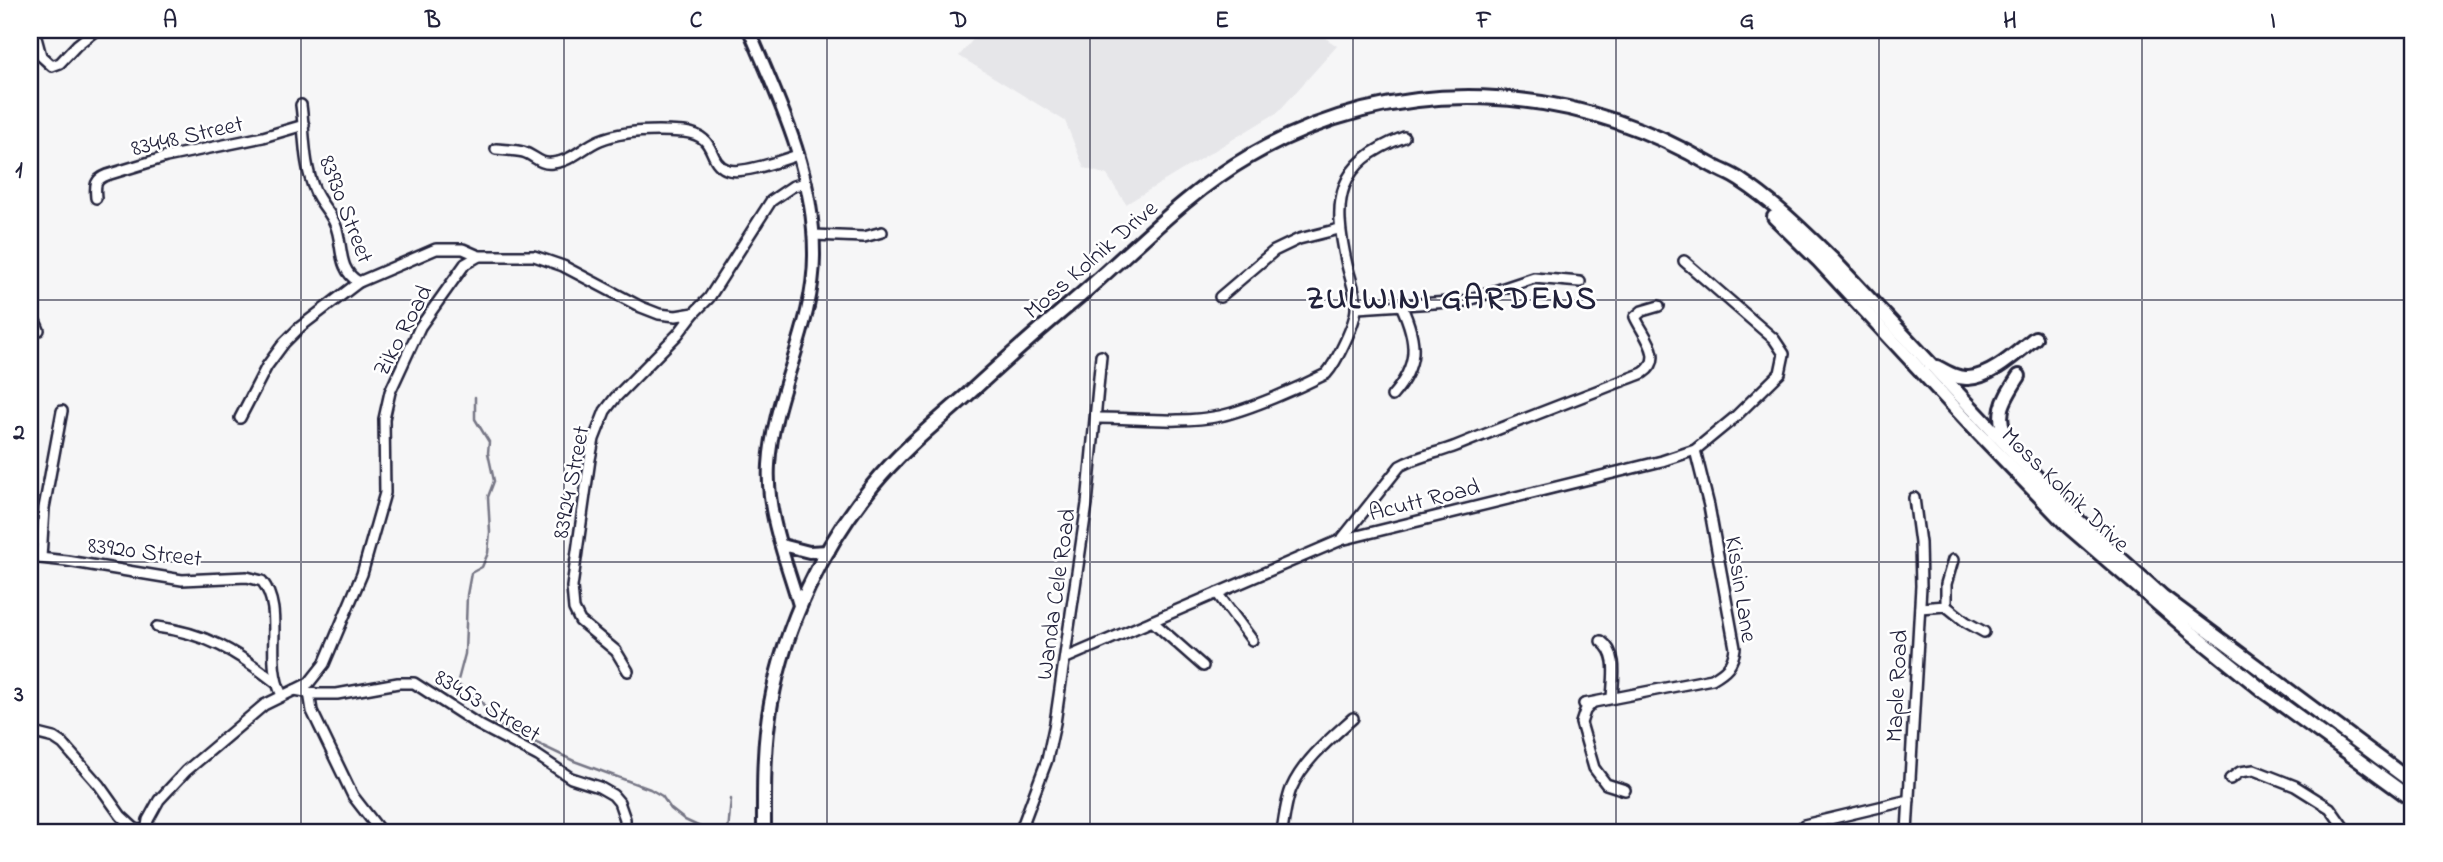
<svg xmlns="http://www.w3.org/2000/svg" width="2443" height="862" viewBox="0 0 2443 862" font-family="'Indie Flower',sans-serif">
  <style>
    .built { fill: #e6e6e9 }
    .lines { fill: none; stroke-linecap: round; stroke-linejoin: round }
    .stream { stroke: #767685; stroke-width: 2.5 }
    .minor-casing { stroke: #22223b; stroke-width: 14 }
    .tertiary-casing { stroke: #22223b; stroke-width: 16 }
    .secondary-casing { stroke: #22223b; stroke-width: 18 }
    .minor { stroke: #fff; stroke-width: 9 }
    .tertiary { stroke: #fff; stroke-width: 10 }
    .secondary { stroke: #fff; stroke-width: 12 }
    .grid { fill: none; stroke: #22223b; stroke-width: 2; stroke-opacity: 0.55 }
    .labels { text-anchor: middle; stroke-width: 5; stroke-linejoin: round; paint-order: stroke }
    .street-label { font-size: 24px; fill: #22223b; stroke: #fff }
    .district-label { font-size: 32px; font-weight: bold; letter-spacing: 2px; fill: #22223b; stroke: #fff }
    .neatline { fill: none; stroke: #22223b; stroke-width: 2.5 }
    .grid-label { font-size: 23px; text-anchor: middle; font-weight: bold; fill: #22223b }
  </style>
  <rect width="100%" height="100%" fill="#f6f6f7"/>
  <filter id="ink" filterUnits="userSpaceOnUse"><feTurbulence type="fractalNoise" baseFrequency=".0143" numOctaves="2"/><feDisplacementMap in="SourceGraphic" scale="14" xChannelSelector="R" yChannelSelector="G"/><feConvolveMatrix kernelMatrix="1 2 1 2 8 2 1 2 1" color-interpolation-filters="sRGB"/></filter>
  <g filter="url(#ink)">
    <!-- built -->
    <path class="built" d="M981 30H1314L1337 46 1278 112 1126 204 1107 175 1084 168 1065 121 959 56Z"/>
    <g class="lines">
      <!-- stream -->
      <g class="stream">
        <path d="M475 397V419L489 442 488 453 494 481 488 497 490 532 488 553 482 567 471 573 467 595 465 654 457 684 481 701 495 723 574 761 650 789 662 796 671 809 685 820 711 832"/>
        <path d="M728 832 731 799"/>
      </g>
      <!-- minor casing -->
      <g class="minor-casing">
        <g id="minor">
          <path d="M34 30 41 56 52 66 60 63 77 45 96 30"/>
          <path d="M301 105C305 134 303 164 315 191 320 203 330 212 335 224 344 244 336 269 359 282"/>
          <path d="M496 149C505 150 515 150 523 152 534 155 540 165 552 163 571 162 583 147 600 140 624 130 658 130 684 132 718 136 706 160 726 169 740 176 782 160 798 155"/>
          <path d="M96 198C95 186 94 180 107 175L166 157 263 137 304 125"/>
          <path d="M813 235 864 237 882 232"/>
          <path d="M1220 297 1274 251 1299 239 1339 229"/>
          <path d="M1357 308 1465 301 1534 278 1580 282"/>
          <path d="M30 321 36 323 39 330"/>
          <path d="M1392 396C1419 365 1418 342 1401 305"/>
          <path d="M240 418 267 366 284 343 300 327 359 282 436 249H463L479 256"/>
          <path d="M1097 418C1137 418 1181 424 1220 416 1251 409 1298 388 1326 374 1336 363 1357 321 1356 306 1356 293 1350 278 1347 265 1332 199 1336 163 1404 137"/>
          <path d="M1341 540 1400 466C1418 456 1438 453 1456 446 1518 421 1581 397 1643 373 1666 358 1643 335 1635 317L1642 311 1659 306"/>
          <path d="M30 557 67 561 182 580 247 577 262 581C286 611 263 660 282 695"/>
          <path d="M41 558 44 508 62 411"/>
          <path d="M1217 593 1252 640"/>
          <path d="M1946 606 1966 622 1984 632"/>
          <path d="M1920 608 1946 606V584L1953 560"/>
          <path d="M1152 621 1203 666"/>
          <path d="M157 627C206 633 237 652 275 682"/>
          <path d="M1601 641C1619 654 1613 678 1612 698"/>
          <path d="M1066 658 1341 540 1662 461 1695 450 1734 418 1780 373 1784 354 1774 339 1684 261"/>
          <path d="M628 671 616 651 580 621 574 609 572 587 590 459 594 439 605 411 615 398 678 334 694 313"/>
          <path d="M295 690 316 694H337L398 683H414L479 725 538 756 571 778 599 787 613 795 619 802 625 819V832"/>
          <path d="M309 692 312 711 353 796 381 832"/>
          <path d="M1592 703 1585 711 1581 723 1594 768 1606 784 1625 790"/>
          <path d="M1584 704 1712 679C1726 671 1733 665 1735 648L1709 506 1695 450"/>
          <path d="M30 732 54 738 63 744 99 785 121 816 134 828 141 831 146 828"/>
          <path d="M2230 779 2240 772 2254 770 2295 786 2330 808 2347 832"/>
          <path d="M1804 825 1909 800"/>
          <path d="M146 832 148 820 159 800 186 771 264 705 309 683 324 664 362 574 385 493 384 419 390 392 420 327 465 264 479 256H534L563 266 641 307 659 314 676 316 694 313 709 298 771 201 793 186 807 183"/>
          <path d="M1020 832 1047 760 1055 723 1087 504 1101 356"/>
          <path d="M1282 832C1284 818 1286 802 1291 789 1303 761 1331 738 1353 718"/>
          <path d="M1907 832 1921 586 1920 543 1914 498"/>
        </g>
      </g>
      <!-- tertiary casing -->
      <g class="tertiary-casing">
        <g id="tertiary">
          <path d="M749 30C780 102 814 173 814 253 815 326 773 393 769 465 766 513 786 560 799 605"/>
          <path d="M782 545 809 552 829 551"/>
        </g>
      </g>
      <!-- secondary casing -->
      <g class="secondary-casing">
        <g id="secondary">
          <path d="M1774 217 1818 260 1969 423 2069 527 2187 629 2266 693 2413 800"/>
          <path d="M1937 367C1946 372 1957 379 1968 378 1992 377 2017 352 2035 338"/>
          <path d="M2008 443C1994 413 2003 401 2019 376"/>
          <path d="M764 832C764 789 763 746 771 703 785 625 822 547 873 485 900 452 934 424 966 396 1000 365 1033 335 1068 306 1128 256 1182 195 1250 156 1398 71 1569 81 1713 166 1722 171 1732 174 1740 180 1774 202 1803 231 1832 259L2074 517 2162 596 2413 783"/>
        </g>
      </g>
      <!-- minor -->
      <use href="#minor" class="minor"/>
      <!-- tertiary -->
      <use href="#tertiary" class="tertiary"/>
      <!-- secondary -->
      <use href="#secondary" class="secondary"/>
    </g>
  </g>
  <!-- grid -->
  <path class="grid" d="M301 30V832M564 30V832M827 30V832M1090 30V832M1353 30V832M1616 30V832M1879 30V832M2142 30V832M30 300H2413M30 562H2413"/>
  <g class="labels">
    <!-- street labels -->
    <g class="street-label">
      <text transform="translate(187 135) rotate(-13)" y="8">83448 Street</text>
      <text transform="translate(347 209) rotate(69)" y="8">83930 Street</text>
      <text transform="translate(1090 259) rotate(-41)" y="8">Moss Kolnik Drive</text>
      <text transform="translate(402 330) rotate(-62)" y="8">Ziko Road</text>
      <text transform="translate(570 482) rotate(-79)" y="8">83924 Street</text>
      <text transform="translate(2066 489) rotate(44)" y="8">Moss Kolnik Drive</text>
      <text transform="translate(1424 499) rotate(-14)" y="8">Acutt Road</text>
      <text transform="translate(145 551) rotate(7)" y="8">83920 Street</text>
      <text transform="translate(1742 589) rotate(81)" y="8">Kissin Lane</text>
      <text transform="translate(1055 594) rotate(-82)" y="8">Wanda Cele Road</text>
      <text transform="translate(1896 686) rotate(-87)" y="8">Maple Road</text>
      <text transform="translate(488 705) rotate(31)" y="8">83453 Street</text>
    </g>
    <!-- district labels -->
    <g class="district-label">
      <text x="1452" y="308">ZULWINI GARDENS</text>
    </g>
  </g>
  <!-- margin -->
  <rect width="2443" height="862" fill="none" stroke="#fff" stroke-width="77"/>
  <rect x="38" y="38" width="2366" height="786" class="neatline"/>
  <g class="grid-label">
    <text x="170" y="27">A</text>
    <text x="433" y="27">B</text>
    <text x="696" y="27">C</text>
    <text x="959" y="27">D</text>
    <text x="1222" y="27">E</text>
    <text x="1484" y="27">F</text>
    <text x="1747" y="27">G</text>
    <text x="2010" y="27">H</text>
    <text x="2273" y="27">I</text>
    <text x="19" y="177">1</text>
    <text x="19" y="439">2</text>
    <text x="19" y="701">3</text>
  </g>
</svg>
